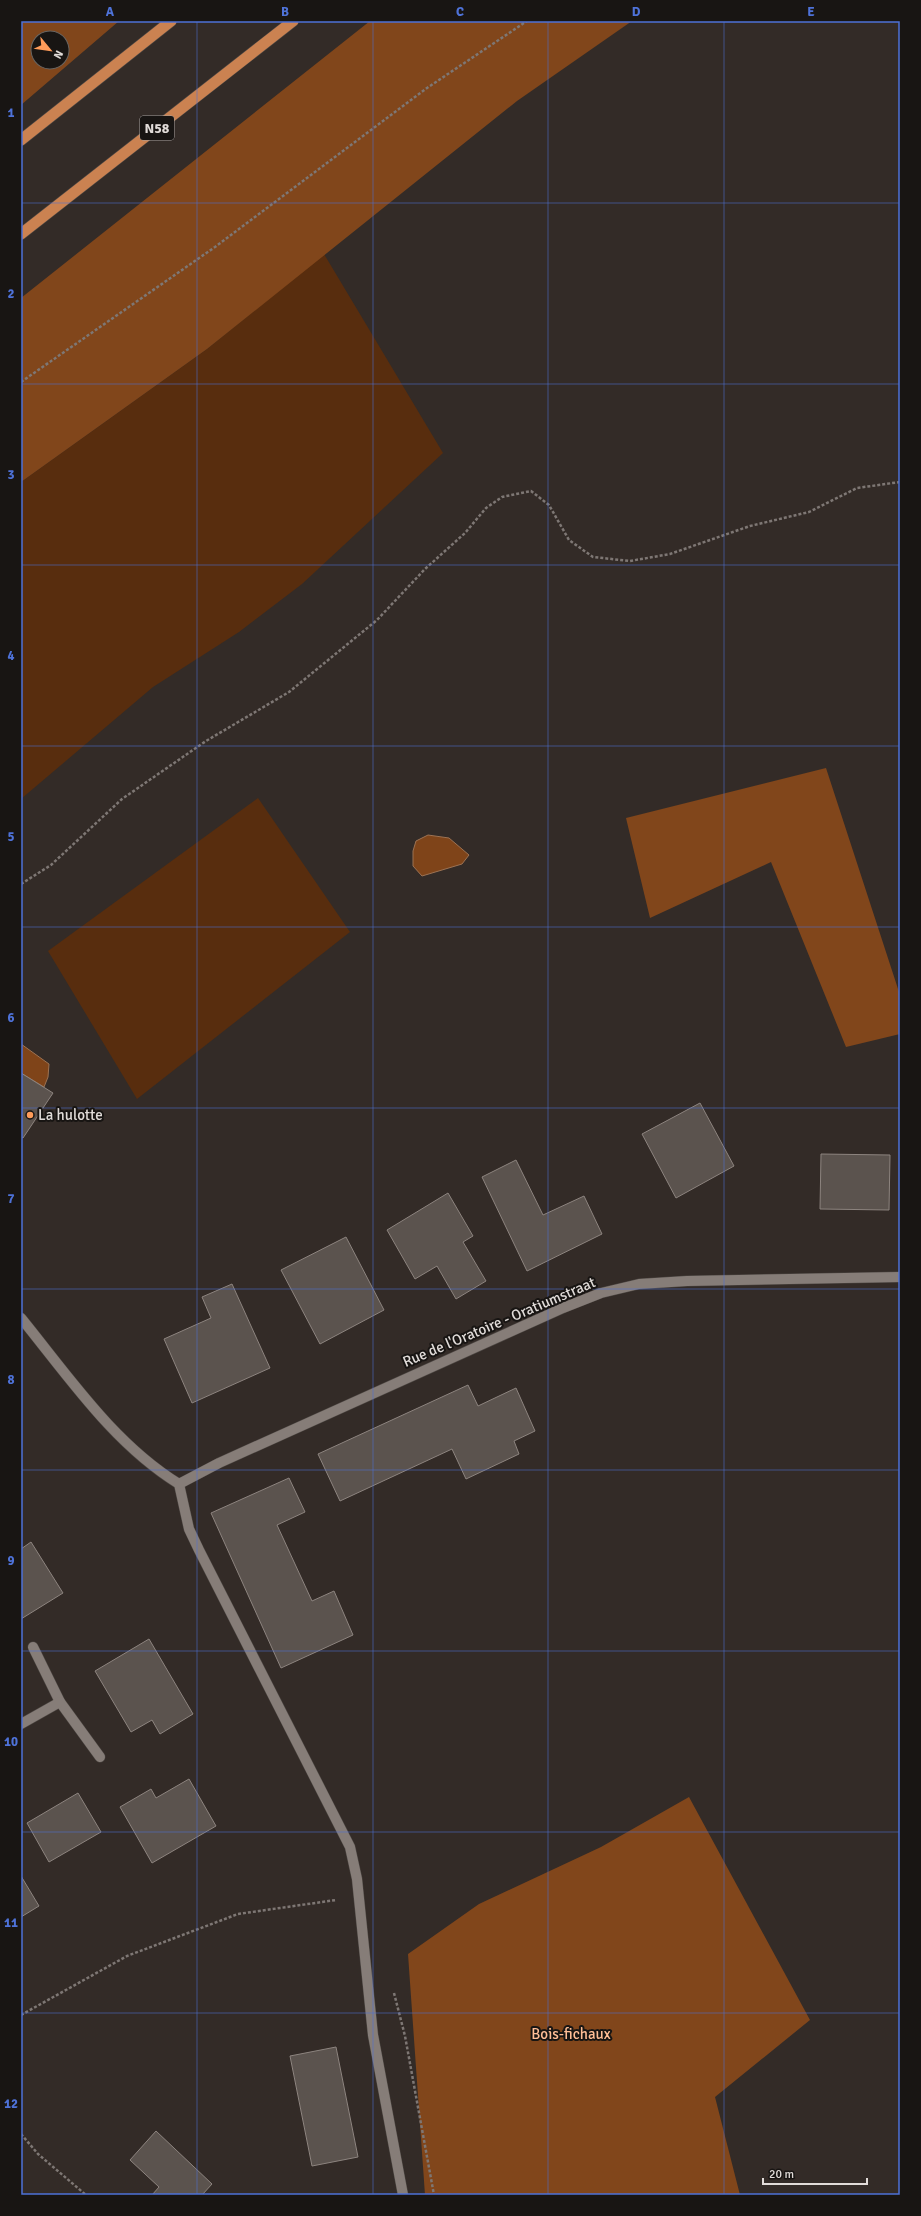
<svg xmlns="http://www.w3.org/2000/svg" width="921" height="2216" viewBox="0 0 921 2216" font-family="Signika,sans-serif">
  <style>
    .green { fill: #582d0e }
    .forest { fill: #81461b; fill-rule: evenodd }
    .water { fill: #7f4419; stroke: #9c7253 }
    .building { fill: #5b534e; stroke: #8d847f }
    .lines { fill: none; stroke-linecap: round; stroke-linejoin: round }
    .minor-casing { stroke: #4e4844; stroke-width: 11 }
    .trunk-casing { stroke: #4e4844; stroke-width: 12 }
    .path { stroke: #7e7774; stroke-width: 2.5; stroke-dasharray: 3 2; stroke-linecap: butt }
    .minor { stroke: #867d78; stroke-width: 10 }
    .trunk { stroke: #cb8251; stroke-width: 11 }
    .grid { fill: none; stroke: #4e72d8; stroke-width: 1; stroke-opacity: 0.55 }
    .poi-dot { fill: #fe9b59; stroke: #181513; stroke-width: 1.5 }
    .labels { text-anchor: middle; stroke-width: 4; stroke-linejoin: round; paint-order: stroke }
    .shield { fill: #181513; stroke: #a5a09e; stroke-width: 1 }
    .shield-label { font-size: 14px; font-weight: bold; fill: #e1dcd9 }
    .poi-label { font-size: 15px; fill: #e1dcd9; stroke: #181513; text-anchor: start }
    .street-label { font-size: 15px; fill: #e1dcd9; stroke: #181513 }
    .park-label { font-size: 15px; fill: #ffbe96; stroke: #181513 }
    .neatline { fill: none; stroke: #4e72d8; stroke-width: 1.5 }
    .grid-label { font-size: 13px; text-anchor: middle; font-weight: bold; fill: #4e72d8 }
  </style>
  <rect width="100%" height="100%" fill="#332b27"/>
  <!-- green -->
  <g class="green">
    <path d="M324 254 443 453 302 584 239 632 153 687 21 799V482L207 349Z"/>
    <path d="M258 798 350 932 137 1099 48 951Z"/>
  </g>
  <!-- forest -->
  <g class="forest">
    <path d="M21 21H119L21 105ZM38 38H62V62H38Z"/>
    <path d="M370 21H632L517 101 207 349 21 482V298Z"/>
    <path d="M826 768 900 995V1034L846 1047 771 862 650 918 626 818Z"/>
    <path d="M689 1797 810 2020 715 2097 740 2195H425L408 1954 479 1904 601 1847Z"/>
  </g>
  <!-- water -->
  <g class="water">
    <path d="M428 835 449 838 469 855 462 864 422 876 413 866V851L416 841Z"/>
    <path d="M21 1044 49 1064 48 1077 44 1087 21 1073Z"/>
  </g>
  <!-- building -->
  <g class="building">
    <path d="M21 1073 53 1093 23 1138 21 1137Z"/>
    <path d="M700 1103 734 1166 676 1198 642 1134Z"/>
    <path d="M821 1154 890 1155 889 1210 820 1209Z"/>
    <path d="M516 1160 543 1215 584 1196 602 1234 527 1271 482 1177Z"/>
    <path d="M448 1193 473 1236 463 1242 486 1281 456 1299 437 1266 415 1279 387 1230Z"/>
    <path d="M346 1237 384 1310 320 1344 281 1270Z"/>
    <path d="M232 1284 270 1368 192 1403 164 1339 211 1318 202 1297Z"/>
    <path d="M468 1385 478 1406 516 1388 535 1431 514 1441 519 1454 466 1479 452 1449 340 1501 318 1454Z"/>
    <path d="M289 1478 305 1512 277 1525 312 1601 334 1591 353 1635 281 1668 211 1513Z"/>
    <path d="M31 1542 63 1593 21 1619V1549Z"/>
    <path d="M149 1639 193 1714 160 1734 152 1720 131 1732 95 1671Z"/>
    <path d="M189 1779 216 1826 152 1863 120 1807 151 1789 156 1798Z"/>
    <path d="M78 1793 101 1832 49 1862 27 1823Z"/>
    <path d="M21 1876 39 1906 21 1917Z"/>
    <path d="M336 2047 358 2157 312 2166 290 2056Z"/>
    <path d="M156 2131 212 2184 202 2195H152L159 2187 130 2160Z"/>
  </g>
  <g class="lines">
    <!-- minor casing -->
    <g class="minor-casing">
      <g id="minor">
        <path d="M21 1318C69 1377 114 1444 179 1484L189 1529 199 1550 350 1847 357 1879 373 2035 403 2195"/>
        <path d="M179 1484 219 1463 563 1308 601 1293 639 1284 687 1281 900 1277"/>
        <path d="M33 1647 60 1702 100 1757"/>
        <path d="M21 1724 60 1702"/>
      </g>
    </g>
    <!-- trunk casing -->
    <g class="trunk-casing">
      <g id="trunk">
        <path d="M21 140 171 21"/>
        <path d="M21 234 293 21"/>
      </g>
    </g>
    <!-- path -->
    <g class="path">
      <path d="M21 382 215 247 427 88 527 21"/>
      <path d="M21 884 51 865 122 799 206 741 289 692 377 620 425 569 465 533 486 508 502 497 531 491 549 505 569 540 593 557 630 561 670 554 750 526 809 512 857 488 900 482"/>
      <path d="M394 1993 405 2036 434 2195"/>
      <path d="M21 2015 127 1956 238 1914 336 1900"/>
      <path d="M21 2134 38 2154 86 2195"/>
    </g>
    <!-- minor -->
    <use href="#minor" class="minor"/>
    <!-- trunk -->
    <use href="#trunk" class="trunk"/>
  </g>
  <!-- grid -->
  <path class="grid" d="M197 21V2195M373 21V2195M548 21V2195M724 21V2195M21 203H900M21 384H900M21 565H900M21 746H900M21 927H900M21 1108H900M21 1289H900M21 1470H900M21 1651H900M21 1832H900M21 2013H900"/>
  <!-- markers -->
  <circle class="poi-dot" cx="30" cy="1115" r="4"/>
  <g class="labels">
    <!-- shield labels -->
    <rect class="shield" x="140" y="116" width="34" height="24" rx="3"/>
    <g class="shield-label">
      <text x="157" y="133">N58</text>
    </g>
    <!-- poi labels -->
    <g class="poi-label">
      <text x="38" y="1120">La hulotte</text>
    </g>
    <!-- street labels -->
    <g class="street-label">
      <text transform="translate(499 1322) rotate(-23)" y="5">Rue de l'Oratoire - Oratiumstraat</text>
    </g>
    <!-- park labels -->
    <g class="park-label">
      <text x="571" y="2039">Bois-fichaux</text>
    </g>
  </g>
  <!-- border -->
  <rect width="921" height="2216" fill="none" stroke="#181513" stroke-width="44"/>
  <!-- north arrow -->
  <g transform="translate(50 50) rotate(119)"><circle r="19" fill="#181513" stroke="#686562"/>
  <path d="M0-3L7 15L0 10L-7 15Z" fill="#fe9b59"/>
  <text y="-6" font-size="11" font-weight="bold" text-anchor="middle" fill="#e1dcd9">N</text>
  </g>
  <!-- scale -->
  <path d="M763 2178v6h104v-6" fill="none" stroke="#e1dcd9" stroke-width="2"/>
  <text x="769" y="2178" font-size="12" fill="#e1dcd9" stroke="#181513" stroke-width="3" paint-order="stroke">20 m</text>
  <rect x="22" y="22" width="877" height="2172" class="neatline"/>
  <g class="grid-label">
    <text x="110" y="16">A</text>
    <text x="285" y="16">B</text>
    <text x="460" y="16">C</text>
    <text x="636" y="16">D</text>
    <text x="811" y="16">E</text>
    <text x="11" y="117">1</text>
    <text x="11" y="298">2</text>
    <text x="11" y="479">3</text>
    <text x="11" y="660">4</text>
    <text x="11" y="841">5</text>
    <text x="11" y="1022">6</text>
    <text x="11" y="1203">7</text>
    <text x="11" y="1384">8</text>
    <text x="11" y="1565">9</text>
    <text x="11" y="1746">10</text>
    <text x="11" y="1927">11</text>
    <text x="11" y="2108">12</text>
  </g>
</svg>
